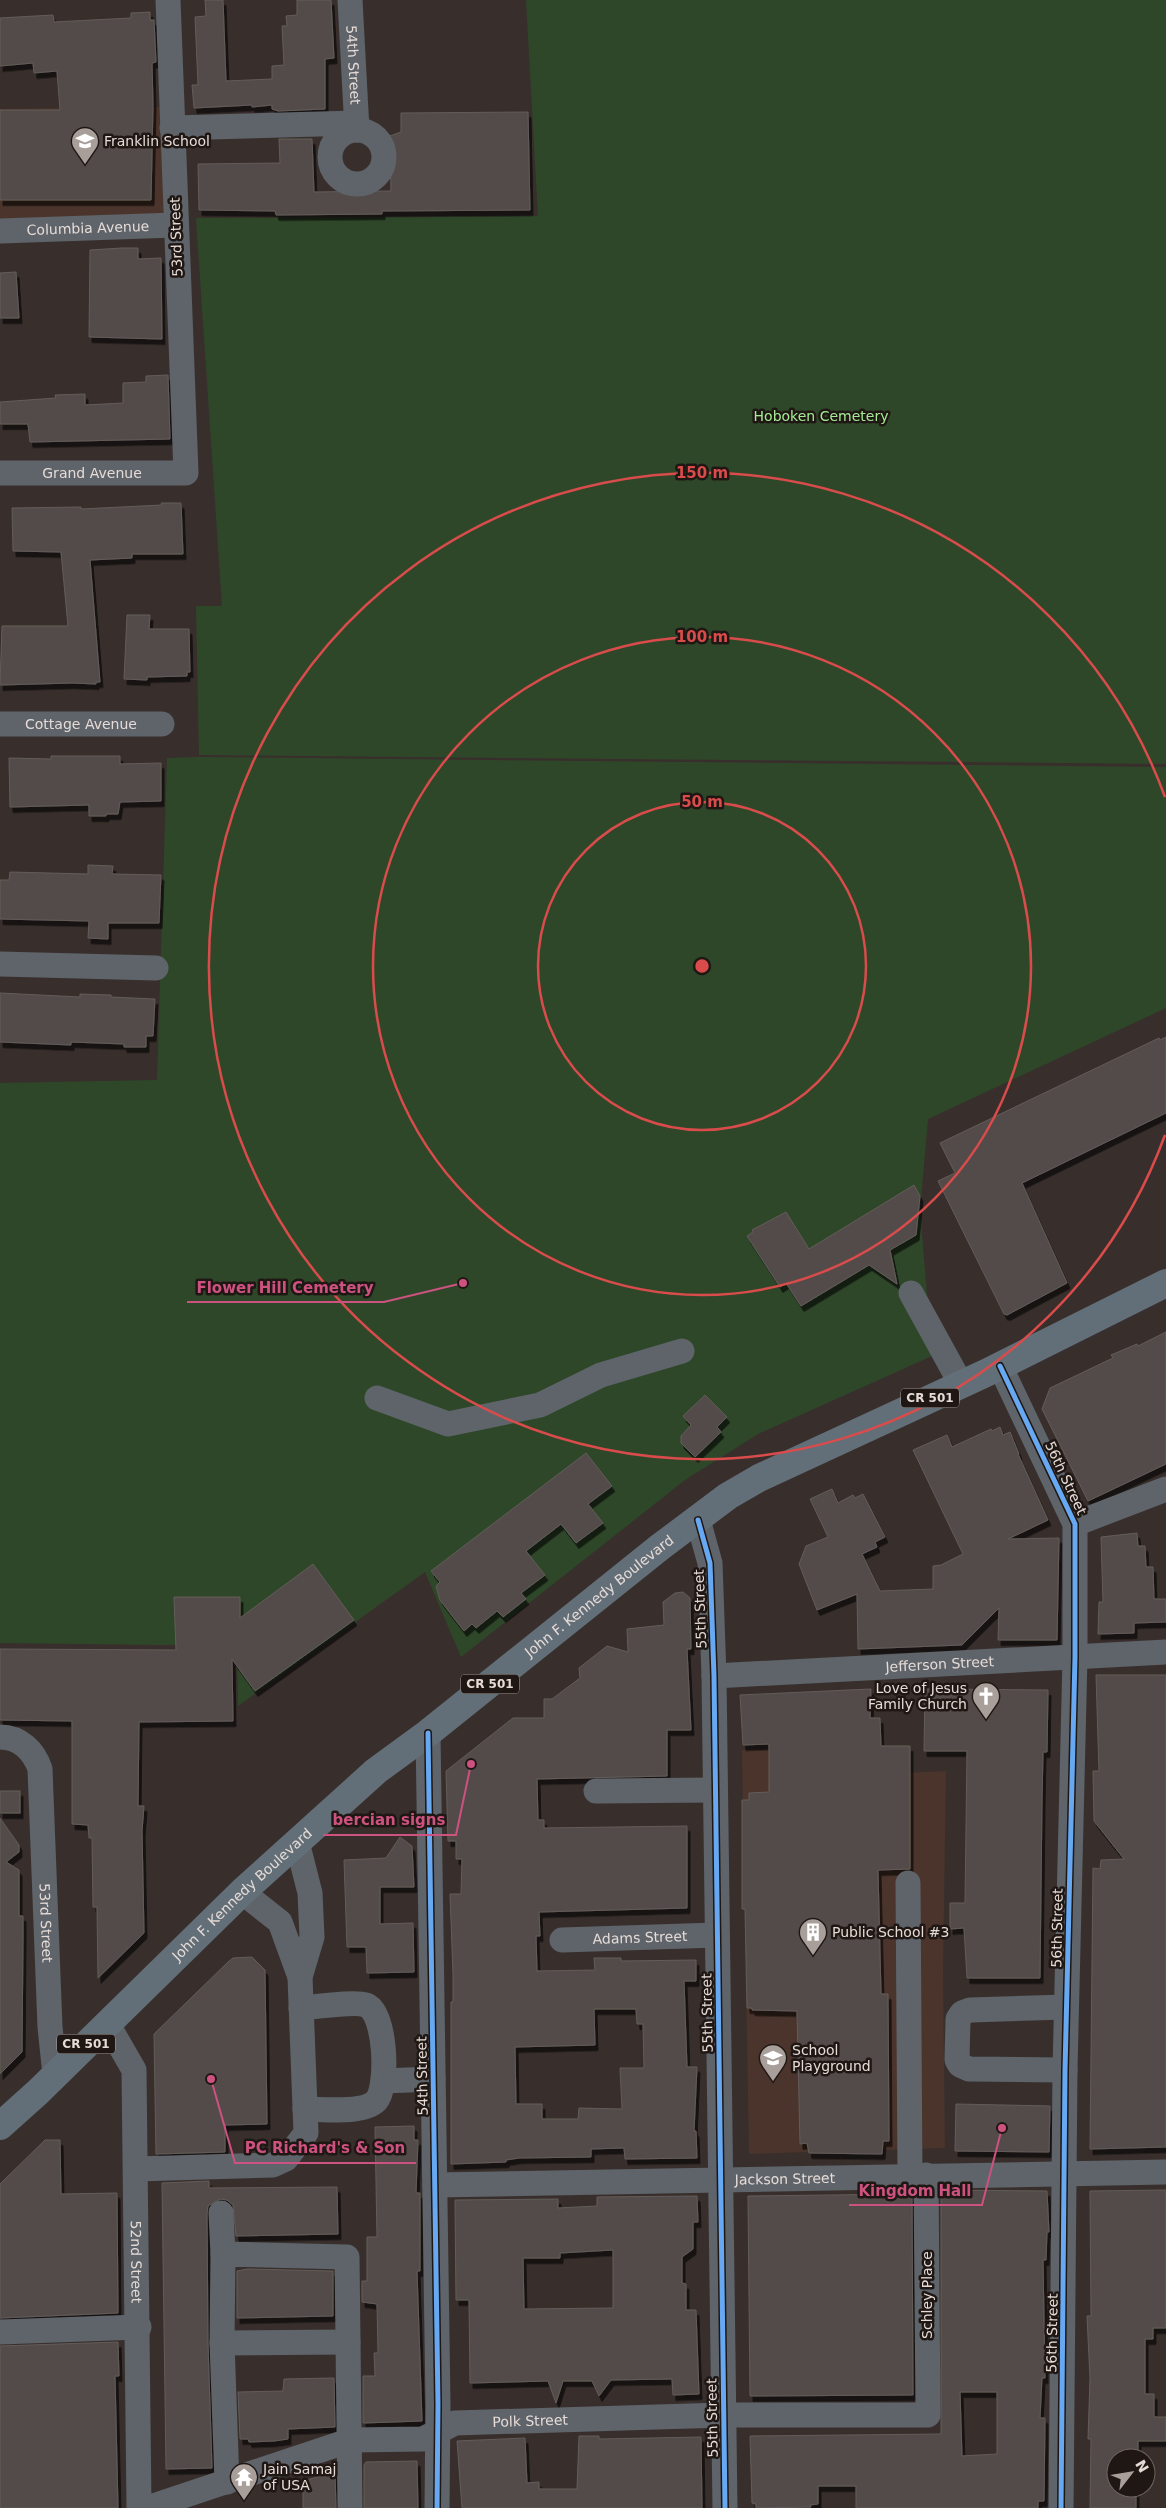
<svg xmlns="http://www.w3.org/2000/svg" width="1166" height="2508" viewBox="0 0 1166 2508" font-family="'DejaVu Sans',sans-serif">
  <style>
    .built { fill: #4a342b }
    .green { fill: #2f4729 }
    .building { fill: #534c49; stroke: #635c59; fill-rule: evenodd; filter: url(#shadow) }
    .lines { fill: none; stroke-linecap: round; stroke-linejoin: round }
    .minor { stroke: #5e646a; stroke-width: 25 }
    .major { stroke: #636f78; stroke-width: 28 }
    .cycleway-casing { stroke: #1f1714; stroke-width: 8 }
    .cycleway { stroke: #66a8f1; stroke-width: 5 }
    .ring { fill: none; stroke: #d94c4b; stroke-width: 2.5 }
    .labels { text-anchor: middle; stroke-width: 5; stroke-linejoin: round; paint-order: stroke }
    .shield { fill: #1f1714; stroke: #aaa09c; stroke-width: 1 }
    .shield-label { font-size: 12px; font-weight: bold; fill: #e6dbd6 }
    .street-label { font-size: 14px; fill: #e6dbd6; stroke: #1f1714 }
    .poi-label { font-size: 14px; fill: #e6dbd6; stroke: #1f1714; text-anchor: start }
    .park-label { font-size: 14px; fill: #a3eb94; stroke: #1f1714 }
    .centre { fill: #d94c4b; stroke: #1f1714; stroke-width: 2.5 }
    .ring-label { font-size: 15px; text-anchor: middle; font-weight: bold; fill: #d94c4b; stroke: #1f1714; stroke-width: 5; stroke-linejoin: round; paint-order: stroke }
    .leader { fill: none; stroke: #cd5280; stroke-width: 2 }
    .callout-dot { fill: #cd5280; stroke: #1f1714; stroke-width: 2 }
    .callout-label { font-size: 15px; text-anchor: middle; font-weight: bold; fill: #cd5280; stroke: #1f1714; stroke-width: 5; stroke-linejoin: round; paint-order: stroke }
  </style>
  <defs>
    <filter id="shadow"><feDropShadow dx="3" dy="5.5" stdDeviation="0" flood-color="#0009"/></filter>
  </defs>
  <rect width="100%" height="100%" fill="#382f2c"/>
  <!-- built -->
  <g class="built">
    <path d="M167 107 171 221 0 226V109Z"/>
    <path d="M836 1746V1776L946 1771 943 1973 945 2148 749 2154 742 1750Z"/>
  </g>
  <!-- green -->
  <g class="green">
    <path d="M526 0H1166V764L199 755 196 606H222L196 218 538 216Z"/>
    <path d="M199 757 1166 767V1008L928 1119 920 1210 932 1356 758 1434 685 1480 461 1657 425 1572 238 1706 237 1642 164 1645 0 1643V1083L157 1080 167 758Z"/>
  </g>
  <!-- building -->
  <g class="building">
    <path d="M205 0H223L226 81 272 79V66L284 65 282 26H287L286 16 297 15V0H331L334 58 325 59V109L278 111 272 109V105L252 107V105L194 108 192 85H198L195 17 206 16Z"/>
    <path d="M150 12V20H154L156 62 152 63 153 105 151 200H0V110H60L57 71 34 73 33 63 0 66V18L53 15 54 22 131 18V13Z"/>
    <path d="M528 112 530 210 382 211V214L276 215 275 211 199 210 198 164 280 163 279 139H312L314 192 391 191 390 136 401 132V113Z"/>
    <path d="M122 248H138V259L161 258 162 339 89 337 90 250Z"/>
    <path d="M16 272 19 318H0V273Z"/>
    <path d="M168 375 170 439 30 442 28 424H0V402L56 398 55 395 85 394V405L123 403V383L146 382V376Z"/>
    <path d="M161 503H181L183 554H132V558L90 560 100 682H96V684L72 683 0 685 2 626H68L61 552 13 551 12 508 81 507V509L162 505Z"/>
    <path d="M127 615H150L149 629H189L190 672H187V676L147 677V680L124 679Z"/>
    <path d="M51 756H120V764L161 763V801L120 802 118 814H106V816H89V805L10 807 9 758 51 759Z"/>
    <path d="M88 865 113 866 112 874 161 875 159 923H108V939L88 938 89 921 0 919V880H9L10 872 88 874Z"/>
    <path d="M0 993 80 997V994L111 995V997L155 999 153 1036H146V1047H124V1044L71 1042V1045L0 1042Z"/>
    <path d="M1166 1037V1113L1022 1183 1067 1283 1007 1315 1004 1314 938 1181 955 1173 940 1143 1159 1038 1160 1040Z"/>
    <path d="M914 1185 920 1196 916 1235 890 1250 897 1284 869 1265 801 1306 786 1283 780 1287 747 1236 753 1232 752 1230 786 1212 809 1249Z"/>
    <path d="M1166 1332V1464L1088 1501 1042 1409 1050 1388 1113 1358 1111 1355 1137 1344 1138 1346Z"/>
    <path d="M705 1395 727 1417 717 1427 721 1432 695 1457 681 1443V1436L691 1425 683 1416Z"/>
    <path d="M1000 1427 1003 1435 1010 1432 1019 1454H1018L1048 1520 1008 1539 1059 1538 1057 1640H998L999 1608 962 1645 858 1649 857 1594 817 1610 799 1564 806 1546 828 1537 810 1499 832 1489 838 1503 853 1495 855 1498 863 1494 885 1537 875 1542 877 1547 862 1554 880 1591 933 1589V1566L941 1565 963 1554 913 1450 947 1435 952 1447 991 1429 992 1431Z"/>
    <path d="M586 1453 612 1486 588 1504 603 1523 576 1543 561 1524 526 1551 545 1575 521 1593 526 1599 503 1617 497 1611 476 1628 472 1624 464 1631 440 1600 436 1586 440 1582 431 1571Z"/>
    <path d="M1137 1533 1138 1546H1145L1146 1567H1153L1154 1599H1166V1622L1134 1623V1633L1098 1634 1099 1602H1103L1101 1537Z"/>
    <path d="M313 1564 354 1620 255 1691 232 1659 233 1721 139 1722 138 1806H144L142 1831 144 1933 98 1978 97 1907H93L92 1838H89L88 1825 72 1824V1721L0 1720V1649L176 1650 174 1597H240V1618Z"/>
    <path d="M683 1592 690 1598 691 1649H687L691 1730H667V1776L537 1779 538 1820H544V1828L687 1826V1908L539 1912 540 1936H536L537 1971 595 1970 594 1958H621V1961L696 1960V1981H684L687 2067H697L694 2131H696L697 2158 625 2159 624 2148 591 2149V2157L519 2158 506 2160V2162L451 2164V2002H453V1974L450 1894H461L462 1859H456V1841H448L446 1771 513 1718H544V1699H552L580 1678 579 1668 607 1646 628 1652 627 1629 664 1625 663 1602 675 1593ZM594 2009H636L637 2024H643L644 2068H620L622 2109 579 2108 578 2119H542V2104H516L515 2047 595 2045Z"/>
    <path d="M1096 1675H1166V2147L1090 2149 1093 1868 1100 1869 1101 1860 1124 1859 1094 1821 1093 1771H1099Z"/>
    <path d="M871 1689 870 1718H880L881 1746H910V1869L878 1870 881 1994H888L889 2141H883L882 2154 809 2153 807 2143 800 2144 797 2011 752 2010V2008H747L745 1909H742V1800H749V1793L769 1792V1744L743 1745 740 1695Z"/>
    <path d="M925 1689 1048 1690 1047 1752H1043L1042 1800 1040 1978H967L964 1928 950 1929V1903H965L967 1751H924Z"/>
    <rect x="0" y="1791" width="20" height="22"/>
    <path d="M0 1818 19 1845V1852L6 1862 19 1870V1916H23V1939L22 2052 0 2074Z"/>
    <path d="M400 1837 412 1846 414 1887H380V1924L413 1923 414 1972 367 1973 366 1947H347L344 1860 386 1858Z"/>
    <path d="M252 1957 265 1970 267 2124 225 2125V2152L156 2154 154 2034 228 1962 233 1958Z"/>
    <path d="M956 2104 1050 2106 1049 2152 955 2151Z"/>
    <path d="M414 2126V2140H418L416 2193H420V2271H417L422 2421 363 2423V2376H375L374 2353H378L377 2304 362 2302V2281H367V2237H377L375 2127Z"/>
    <path d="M45 2140H60L61 2194 117 2193 118 2313 0 2318V2184Z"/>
    <path d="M209 2181V2188L337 2187 338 2234 236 2236 233 2205 227 2200 220 2199 208 2206 207 2214 208 2343 212 2468 166 2469 162 2183Z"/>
    <path d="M941 2190 1047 2191 1049 2232H1047L1046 2260H1043L1045 2378H1042L1040 2418H1045L1044 2501H1038V2508H856V2486H818V2504L810 2505 811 2507 756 2508V2504L752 2503 750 2436 941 2434ZM960 2392H997V2454L962 2456Z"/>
    <path d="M1166 2190V2328H1153V2339H1145V2394H1154V2417H1166V2441H1138V2458H1116V2488H1136V2508H1090L1091 2439H1088L1090 2378 1087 2316H1091L1090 2191Z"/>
    <path d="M912 2194 913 2395 750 2396 748 2196Z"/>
    <path d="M697 2196 698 2222H693V2249L682 2257V2283L686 2284V2310H696L699 2394 673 2395 672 2379 611 2380 599 2396 592 2381H563L556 2403 548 2381 470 2383 469 2300H456L455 2200 558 2199V2208L597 2206V2197ZM613 2250V2308L524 2309 523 2258H560V2253Z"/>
    <path d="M247 2269 333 2271V2316L237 2318V2271Z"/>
    <path d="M118 2342 119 2376H115L118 2508H0V2346Z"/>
    <path d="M334 2378 335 2427 288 2429V2439L274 2441 249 2442 248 2439H240L238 2392 283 2391 284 2379Z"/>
    <path d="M579 2436H599V2439L701 2437 702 2508H462L457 2441 525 2438 527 2483 539 2482V2489H577Z"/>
    <path d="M417 2461 418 2508H364V2465L366 2462Z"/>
    <path d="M335 2472 336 2508H303V2481Z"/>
  </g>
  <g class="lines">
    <!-- minor -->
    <g class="minor">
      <path id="s1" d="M350 0 357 130"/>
      <path d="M172 128 357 123"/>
      <circle cx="357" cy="157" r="27"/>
      <path id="s2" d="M0 231 175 225"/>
      <path id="s3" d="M0 473H186L168 0"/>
      <path id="s4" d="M0 724H162"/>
      <path d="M0 964 156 968"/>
      <path d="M911 1293 961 1384"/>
      <path d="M1000 1366 1075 1524V1657L1065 2070 1061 2508"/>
      <path d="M377 1398 448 1424 540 1405 601 1375 682 1351"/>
      <path d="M698 1520 710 1563 714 1676 725 2508"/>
      <path d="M1075 1524 1166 1489"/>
      <path id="s5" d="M714 1676 1166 1652"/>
      <path d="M428 1733 438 2404 437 2508"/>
      <path id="s6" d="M0 1737C20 1737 34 1751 40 1769L50 2027 55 2075"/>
      <path d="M596 1791 715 1790"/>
      <path d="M908 1883 910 2176"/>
      <path d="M242 1892 280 1922 300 1977"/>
      <path id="s7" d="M562 1940 717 1935"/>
      <path d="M301 2008C315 2007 355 2001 366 2005 386 2012 389 2087 376 2101 363 2114 323 2109 305 2109"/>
      <path id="s8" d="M107 2023 134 2070 139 2508"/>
      <path d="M1065 2070 969 2069 960 2065 957 2060 958 2019 962 2013 970 2010 1066 2007"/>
      <path d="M383 2081 433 2079"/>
      <path d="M136 2169 273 2165 286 2159 306 2133 300 1977 312 1937 310 1893 297 1842"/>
      <path id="s9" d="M435 2185 1166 2172"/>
      <path d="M221 2213 223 2254"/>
      <path d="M0 2332 139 2327"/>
      <path d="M222 2343 348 2342"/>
      <path d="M227 2482 222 2343 223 2254 347 2257 350 2508"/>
      <path id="s10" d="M147 2508 351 2440 423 2439 455 2423 723 2415H928L926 2175"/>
    </g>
    <!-- major -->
    <path class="major" id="s11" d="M0 2126 38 2092 242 1892 376 1771 428 1733 660 1547 728 1496 759 1478 986 1373 1166 1283"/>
    <!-- cycleway casing -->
    <g class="cycleway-casing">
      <g id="cycleway">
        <path d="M1000 1366 1075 1524V1657L1065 2070 1061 2508"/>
        <path d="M698 1520 710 1563 714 1676 725 2508"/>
        <path d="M428 1733 438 2404 437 2508"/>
      </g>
    </g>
    <!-- cycleway -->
    <use href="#cycleway" class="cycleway"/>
  </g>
  <!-- distance rings -->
  <g class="ring">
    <circle cx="702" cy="966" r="164"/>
    <circle cx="702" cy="966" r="329"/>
    <path d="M1165 1135A493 493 0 1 1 1165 797"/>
  </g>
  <!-- icons -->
  <defs>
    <g id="school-pin" transform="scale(1.4375)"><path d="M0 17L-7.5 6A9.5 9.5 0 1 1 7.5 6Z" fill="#a99f9a" stroke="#1f1714"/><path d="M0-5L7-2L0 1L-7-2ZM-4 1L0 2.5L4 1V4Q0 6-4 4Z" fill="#fff"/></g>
    <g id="church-pin" transform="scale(1.4375)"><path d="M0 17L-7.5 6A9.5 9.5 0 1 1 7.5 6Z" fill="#a99f9a" stroke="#1f1714"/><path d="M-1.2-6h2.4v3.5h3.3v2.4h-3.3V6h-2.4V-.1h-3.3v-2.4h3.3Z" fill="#fff"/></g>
    <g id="building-pin" transform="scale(1.4375)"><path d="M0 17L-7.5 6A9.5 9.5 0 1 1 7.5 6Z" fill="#a99f9a" stroke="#1f1714"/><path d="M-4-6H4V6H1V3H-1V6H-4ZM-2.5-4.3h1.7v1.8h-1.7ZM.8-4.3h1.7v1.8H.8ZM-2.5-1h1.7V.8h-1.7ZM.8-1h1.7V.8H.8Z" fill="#fff"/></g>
    <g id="temple-pin" transform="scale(1.4375)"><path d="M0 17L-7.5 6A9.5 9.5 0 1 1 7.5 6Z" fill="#a99f9a" stroke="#1f1714"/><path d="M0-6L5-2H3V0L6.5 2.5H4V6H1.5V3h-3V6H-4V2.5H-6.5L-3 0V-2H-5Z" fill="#fff"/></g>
  </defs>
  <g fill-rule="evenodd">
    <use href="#school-pin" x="85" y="141"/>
    <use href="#church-pin" x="986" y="1696"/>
    <use href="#building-pin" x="813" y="1932"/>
    <use href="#school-pin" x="773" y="2058"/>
    <use href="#temple-pin" x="244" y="2477"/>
  </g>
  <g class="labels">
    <!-- shield labels -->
    <g class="shield">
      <rect x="901" y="1388.5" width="58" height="19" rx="4"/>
      <rect x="461" y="1674.5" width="58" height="19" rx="4"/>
      <rect x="57" y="2034.5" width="58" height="19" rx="4"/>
    </g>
    <g class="shield-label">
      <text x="930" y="1402">CR 501</text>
      <text x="490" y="1688">CR 501</text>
      <text x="86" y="2048">CR 501</text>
    </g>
    <!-- street labels -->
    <g class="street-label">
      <text dy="5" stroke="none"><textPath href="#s1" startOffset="65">54th Street</textPath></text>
      <text dy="5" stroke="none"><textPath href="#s2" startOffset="88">Columbia Avenue</textPath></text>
      <text transform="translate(176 237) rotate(-92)" y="5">53rd Street</text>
      <text dy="5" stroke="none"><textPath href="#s3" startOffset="92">Grand Avenue</textPath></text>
      <text dy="5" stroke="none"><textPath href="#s4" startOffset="81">Cottage Avenue</textPath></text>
      <text transform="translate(1066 1478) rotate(65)" y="5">56th Street</text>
      <text dy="5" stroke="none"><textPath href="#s11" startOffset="801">John F. Kennedy Boulevard</textPath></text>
      <text transform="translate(700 1609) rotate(-92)" y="5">55th Street</text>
      <text dy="5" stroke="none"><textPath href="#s5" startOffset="226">Jefferson Street</textPath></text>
      <text dy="5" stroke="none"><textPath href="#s11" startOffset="335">John F. Kennedy Boulevard</textPath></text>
      <text dy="5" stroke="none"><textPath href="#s6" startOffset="209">53rd Street</textPath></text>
      <text transform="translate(1057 1928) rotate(-89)" y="5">56th Street</text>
      <text dy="5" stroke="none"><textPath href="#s7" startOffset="78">Adams Street</textPath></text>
      <text transform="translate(707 2013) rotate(-91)" y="5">55th Street</text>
      <text transform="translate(422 2076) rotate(-91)" y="5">54th Street</text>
      <text dy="5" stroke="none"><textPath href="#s9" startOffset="350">Jackson Street</textPath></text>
      <text dy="5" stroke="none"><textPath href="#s8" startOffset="246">52nd Street</textPath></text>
      <text transform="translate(927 2295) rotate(-90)" y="5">Schley Place</text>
      <text transform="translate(1052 2333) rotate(-89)" y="5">56th Street</text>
      <text transform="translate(712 2418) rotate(-91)" y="5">55th Street</text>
      <text dy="5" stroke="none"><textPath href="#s10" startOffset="398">Polk Street</textPath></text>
    </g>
    <!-- poi labels -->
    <g class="poi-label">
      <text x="104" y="146">Franklin School</text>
      <text x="967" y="1693" text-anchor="end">Love of Jesus<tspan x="967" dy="16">Family Church</tspan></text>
      <text x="832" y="1937">Public School #3</text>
      <text x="792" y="2055">School<tspan x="792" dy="16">Playground</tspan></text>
      <text x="263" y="2474">Jain Samaj<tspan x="263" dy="16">of USA</tspan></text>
    </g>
    <!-- park labels -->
    <g class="park-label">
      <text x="821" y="421">Hoboken Cemetery</text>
    </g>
  </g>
  <circle cx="702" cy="966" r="8" class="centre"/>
  <g class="ring-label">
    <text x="702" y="478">150 m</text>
    <text x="702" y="642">100 m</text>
    <text x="702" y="807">50 m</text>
  </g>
  <!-- callouts -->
  <path class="leader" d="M463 1283L384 1302H187M471 1764L456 1835H323M211 2079L235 2163H416M1002 2128L982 2205H849"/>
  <g class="callout-dot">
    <circle cx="463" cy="1283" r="5"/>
    <circle cx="471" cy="1764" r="5"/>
    <circle cx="211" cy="2079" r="5"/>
    <circle cx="1002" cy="2128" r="5"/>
  </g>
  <g class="callout-label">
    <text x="285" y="1293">Flower Hill Cemetery</text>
    <text x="389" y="1825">bercian signs</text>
    <text x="325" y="2153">PC Richard's &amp; Son</text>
    <text x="915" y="2196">Kingdom Hall</text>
  </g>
  <!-- north arrow -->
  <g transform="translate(1131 2473) rotate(59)"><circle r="24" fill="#1f1714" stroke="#6f6562"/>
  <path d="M0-4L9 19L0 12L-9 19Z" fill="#a99f9a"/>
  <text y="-8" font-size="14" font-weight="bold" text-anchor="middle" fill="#e6dbd6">N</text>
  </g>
</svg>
